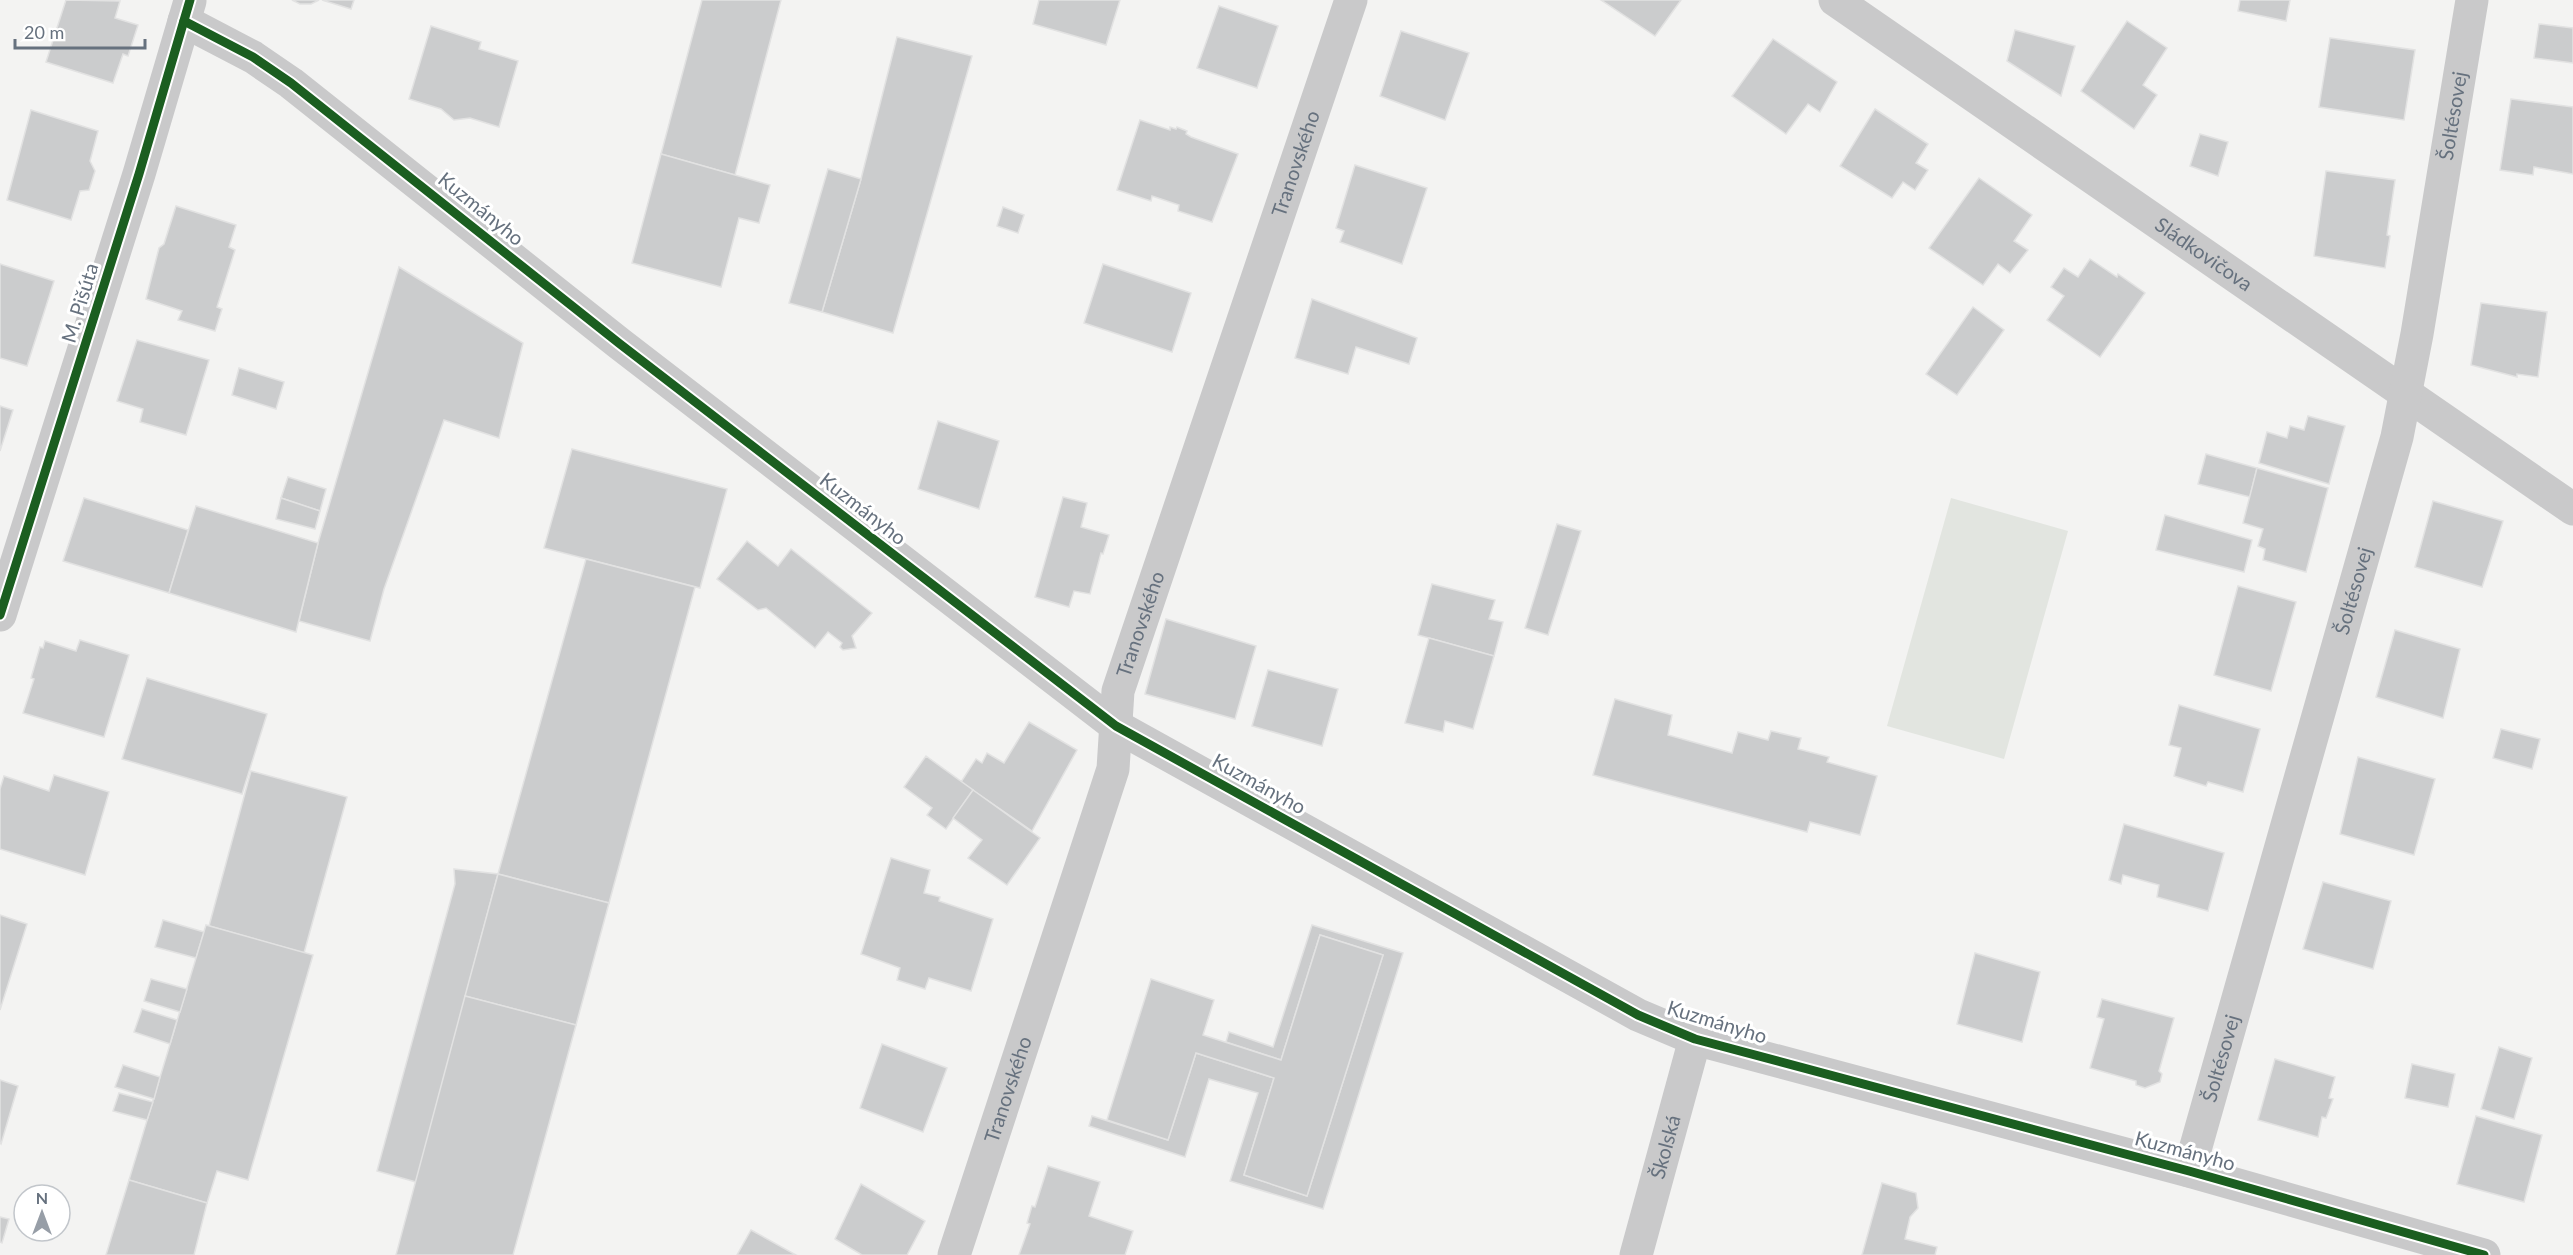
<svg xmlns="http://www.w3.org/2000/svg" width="2573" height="1255" viewBox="0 0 2573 1255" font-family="Lato,sans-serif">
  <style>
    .green { fill: #e2e5e0 }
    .building { fill: #cbcccd; stroke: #e2e2e2; stroke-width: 1.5 }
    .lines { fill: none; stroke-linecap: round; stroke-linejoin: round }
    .street { stroke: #c9c9ca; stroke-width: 33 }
    .cycleway-casing { stroke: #fff; stroke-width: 13 }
    .cycleway { stroke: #1b5e20; stroke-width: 9 }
    .labels { text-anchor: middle; stroke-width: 6; stroke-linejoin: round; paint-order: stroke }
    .street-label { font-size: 20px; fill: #66717e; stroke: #fff }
  </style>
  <rect width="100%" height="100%" fill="#f3f3f2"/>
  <!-- green -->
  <path class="green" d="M1951 498 2068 531 2004 759 1887 726Z"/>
  <!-- building -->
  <g class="building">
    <path d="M66 0 120 1 115 18 138 25 128 56 123 54 113 83 46 62Z"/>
    <path d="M292 0H319L311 4H300Z"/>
    <path d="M322 0H354L351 9Z"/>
    <path d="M702 0H781L735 175 661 154Z"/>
    <path d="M1039 0H1120L1106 45 1033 24Z"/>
    <path d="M1601 0H1681L1655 36Z"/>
    <path d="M2240 0H2290L2286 21 2238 11Z"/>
    <path d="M1219 6 1278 26 1257 88 1197 68Z"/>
    <path d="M2127 21 2167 48 2143 85 2157 95 2134 129 2081 91Z"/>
    <path d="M2539 24 2573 28V63L2534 58Z"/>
    <path d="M431 26 481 42 479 49 518 61 499 127 470 118 454 120 441 109 409 99Z"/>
    <path d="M2015 30 2075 46 2061 96 2007 61Z"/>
    <path d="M1401 31 1469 53 1445 120 1380 96Z"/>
    <path d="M897 37 972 56 893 333 822 312 861 179Z"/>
    <path d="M2330 38 2415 50 2404 120 2319 107Z"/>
    <path d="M1773 39 1837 82 1820 112 1808 104 1786 134 1732 96Z"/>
    <path d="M2511 99 2573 107V174L2534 167 2533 175 2500 170Z"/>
    <path d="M1875 109 1928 144 1916 163 1928 170 1915 190 1903 182 1892 198 1840 166Z"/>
    <path d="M31 110 98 131 90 161 95 171 89 190 80 191 71 220 7 200Z"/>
    <path d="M1140 120 1170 130V127L1176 129 1177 127 1187 131 1186 134 1191 137 1238 154 1212 222 1178 211 1179 205 1152 196 1151 201 1117 190Z"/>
    <path d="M2200 134 2228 142 2218 176 2190 166Z"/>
    <path d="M661 154 770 185 759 223 739 218 721 287 632 263Z"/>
    <path d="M1355 165 1427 188 1402 264 1340 242 1344 231 1336 228Z"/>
    <path d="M828 169 861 179 822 312 789 303Z"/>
    <path d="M2326 171 2395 180 2387 235 2390 236 2385 268 2314 256Z"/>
    <path d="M1979 178 2032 215 2014 241 2028 250 2010 273 1998 264 1983 285 1929 248Z"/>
    <path d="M176 206 236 225 229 247 235 250 217 307 222 309 215 331 178 320 182 311 146 299 159 248 164 244Z"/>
    <path d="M1003 207 1024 215 1018 233 997 226Z"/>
    <path d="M2090 259 2117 277 2118 274 2145 293 2100 357 2047 320 2064 296 2051 287 2064 268 2078 277Z"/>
    <path d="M0 264 54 281 27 366 0 358Z"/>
    <path d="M1103 264 1191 293 1172 352 1084 323Z"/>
    <path d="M399 267 523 343 499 438 444 420 384 589 370 641 299 621 318 543Z"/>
    <path d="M1312 299 1417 338 1409 364 1356 347 1348 374 1295 358Z"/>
    <path d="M2481 303 2547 312 2538 377 2517 374V377L2471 365Z"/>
    <path d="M1973 307 2004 330 1957 395 1926 374Z"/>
    <path d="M137 340 209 360 186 435 140 422 143 409 117 401Z"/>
    <path d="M239 368 284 382 276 409 232 395Z"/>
    <path d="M0 406 13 410 0 451Z"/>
    <path d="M2308 416 2345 426 2329 484 2259 463 2267 432 2287 438 2290 426 2304 430Z"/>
    <path d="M938 421 999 441 979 509 918 489Z"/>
    <path d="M572 449 727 489 700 588 544 548Z"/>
    <path d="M2206 454 2257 468 2250 497 2198 484Z"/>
    <path d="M2257 468 2328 488 2306 572 2263 560 2265 549 2258 546 2263 529 2243 523Z"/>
    <path d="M288 477 326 489 320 511 281 498Z"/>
    <path d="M1063 497 1087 503 1081 527 1109 535 1103 554 1101 553 1090 594 1074 591 1069 607 1035 597Z"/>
    <path d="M84 498 188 530 169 593 63 561Z"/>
    <path d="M281 498 320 511 315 529 276 519Z"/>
    <path d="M2433 501 2503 521 2482 587 2415 567Z"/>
    <path d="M196 506 318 543 296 632 169 593Z"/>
    <path d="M2165 515 2252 540 2244 572 2156 550Z"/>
    <path d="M1557 524 1581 531 1548 635 1525 628Z"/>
    <path d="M747 541 778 566 791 549 872 613 852 636 856 648 843 650 840 647 842 643 828 632 815 648 766 608 758 610 717 579Z"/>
    <path d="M586 559 695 587 609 903 498 874Z"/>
    <path d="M1432 584 1495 600 1489 619 1503 622 1494 656 1418 635Z"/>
    <path d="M2238 586 2296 602 2271 691 2214 675Z"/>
    <path d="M1166 619 1256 646 1235 719 1145 694Z"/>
    <path d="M2395 630 2460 649 2443 718 2376 697Z"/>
    <path d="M1429 638 1494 656 1473 729 1445 721 1443 732 1405 723Z"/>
    <path d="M80 640 129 655 104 737 23 713 34 679 31 678 40 647 43 648 45 641 76 651Z"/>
    <path d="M1268 670 1338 689 1322 746 1252 726Z"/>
    <path d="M147 678 267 714 242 794 122 759Z"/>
    <path d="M1615 699 1672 715 1668 735 1732 753 1738 732 1768 740 1771 731 1801 738 1798 749 1829 757 1827 762 1877 776 1860 835 1810 822 1807 832 1593 775Z"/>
    <path d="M2179 705 2260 729 2243 792 2208 782 2206 786 2174 776 2181 748 2169 745Z"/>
    <path d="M1029 722 1077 750 1032 831 961 782 976 759 982 763 987 753 1004 763Z"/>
    <path d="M2501 729 2540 739 2532 769 2493 758Z"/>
    <path d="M926 756 973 790 946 829 927 815 932 808 904 787Z"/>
    <path d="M2358 757 2435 779 2414 855 2340 834Z"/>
    <path d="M251 771 347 797 304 953 209 926Z"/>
    <path d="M54 775 109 792 85 875 0 849V789L4 776 49 791Z"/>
    <path d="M973 790 1040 838 1007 885 968 858 982 840 953 818Z"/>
    <path d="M2124 824 2224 853 2208 911 2157 897 2159 885 2123 875 2121 884 2109 880Z"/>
    <path d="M891 858 930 870 924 893 940 897 939 901 993 919 971 991 929 978 925 989 897 980 900 968 861 954Z"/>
    <path d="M454 869 498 874 416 1182 377 1171 455 884Z"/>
    <path d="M498 874 609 903 576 1025 465 996Z"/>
    <path d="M2323 882 2391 901 2373 969 2303 949Z"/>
    <path d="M0 915 27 924 0 1010Z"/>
    <path d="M163 920 204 932 196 958 155 947Z"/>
    <path d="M206 925 313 955 248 1180 217 1171 207 1203 129 1180Z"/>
    <path d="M1312 925 1403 953 1323 1209 1230 1181 1258 1093 1209 1079 1185 1157 1089 1126 1092 1116 1168 1140 1196 1053 1274 1078 1244 1175 1307 1196 1383 955 1320 935 1281 1060 1226 1042 1229 1032 1273 1047Z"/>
    <path d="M1320 935 1383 955 1307 1196 1244 1175 1274 1078 1196 1053 1168 1140 1107 1120 1151 979 1214 1000 1203 1035 1281 1060Z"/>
    <path d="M1975 953 2040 972 2022 1042 1957 1024Z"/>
    <path d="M151 979 187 989 180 1012 144 1001Z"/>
    <path d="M465 996 576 1025 513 1255H396Z"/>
    <path d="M2102 999 2174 1018 2159 1071 2162 1074 2160 1082 2145 1088 2136 1085V1081L2090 1068 2104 1019 2097 1017Z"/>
    <path d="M142 1009 177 1020 170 1044 134 1032Z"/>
    <path d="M882 1044 947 1068 923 1132 860 1108Z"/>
    <path d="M2499 1047 2532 1058 2514 1119 2481 1109Z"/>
    <path d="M2275 1059 2335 1077 2329 1098 2333 1099 2326 1118 2322 1117 2318 1137 2258 1120Z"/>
    <path d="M2412 1064 2455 1074 2448 1107 2405 1098Z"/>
    <path d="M123 1065 160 1077 154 1099 115 1087Z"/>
    <path d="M0 1080 18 1086 1 1144 0 1143Z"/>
    <path d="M119 1093 153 1102 147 1120 113 1111Z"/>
    <path d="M2476 1116 2542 1135 2524 1202 2457 1184Z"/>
    <path d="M1048 1166 1100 1182 1089 1216 1133 1231 1125 1255H1019L1030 1224 1027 1223 1032 1206 1035 1207Z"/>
    <path d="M129 1180 207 1203 194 1255H106Z"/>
    <path d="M1882 1183 1916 1193 1918 1208 1910 1217 1905 1239 1937 1247 1935 1255H1862Z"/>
    <path d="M861 1184 925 1221 907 1255H862L835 1239Z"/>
    <path d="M0 1217 9 1219 2 1243 0 1242Z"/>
    <path d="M751 1230 796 1255H737Z"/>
  </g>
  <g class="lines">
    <!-- street -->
    <g class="street">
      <path id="s1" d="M1835 0 2573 509"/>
      <path d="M184 21 253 57 291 83 620 344 1116 726 1638 1015 1695 1039 2189 1171 2484 1255"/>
      <path d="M0 615 139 174 190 1"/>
      <path id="s2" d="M2189 1171 2397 437 2417 334 2472 0"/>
      <path id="s3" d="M954 1255 1113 769 1118 691 1351 0"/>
      <path id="s4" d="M1636 1255 1695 1039"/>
    </g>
    <!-- cycleway casing -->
    <g class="cycleway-casing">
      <g id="cycleway">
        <path d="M184 21 253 57 291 83 620 344 1116 726 1638 1015 1695 1039 2189 1171 2484 1255"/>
        <path d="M0 615 139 174 190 0"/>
      </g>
    </g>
    <!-- cycleway -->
    <use href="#cycleway" class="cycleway"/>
  </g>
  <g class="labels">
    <!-- street labels -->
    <g class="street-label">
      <text dy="7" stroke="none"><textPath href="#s2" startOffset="1089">Šoltésovej</textPath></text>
      <text dy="7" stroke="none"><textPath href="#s3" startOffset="1146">Tranovského</textPath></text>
      <text transform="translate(481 209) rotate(39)" y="7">Kuzmányho</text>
      <text dy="7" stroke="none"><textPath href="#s1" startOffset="448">Sládkovičova</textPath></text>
      <text transform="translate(80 303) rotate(-73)" y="7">M. Pišúta</text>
      <text transform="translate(863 509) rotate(38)" y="7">Kuzmányho</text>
      <text dy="7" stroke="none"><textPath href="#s2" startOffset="603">Šoltésovej</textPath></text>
      <text dy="7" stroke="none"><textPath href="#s3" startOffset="660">Tranovského</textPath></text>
      <text transform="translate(1259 784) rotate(29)" y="7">Kuzmányho</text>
      <text transform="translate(1717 1022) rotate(17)" y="7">Kuzmányho</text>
      <text dy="7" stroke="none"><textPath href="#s2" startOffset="117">Šoltésovej</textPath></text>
      <text dy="7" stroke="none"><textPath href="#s3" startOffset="174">Tranovského</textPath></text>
      <text dy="7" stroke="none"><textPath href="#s4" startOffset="112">Školská</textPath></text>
      <text transform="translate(2185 1151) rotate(15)" y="7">Kuzmányho</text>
    </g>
  </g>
  <!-- north arrow -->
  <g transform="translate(42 1213)"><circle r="28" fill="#ffffff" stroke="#c2c6cb" stroke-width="1.5"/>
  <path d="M0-4.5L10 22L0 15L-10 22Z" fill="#979ea7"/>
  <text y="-9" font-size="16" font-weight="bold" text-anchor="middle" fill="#66717e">N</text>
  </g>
  <!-- scale -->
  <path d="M15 39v9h130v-9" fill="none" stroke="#66717e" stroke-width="3"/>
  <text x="24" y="39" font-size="18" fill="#66717e" stroke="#ffffff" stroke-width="4.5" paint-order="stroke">20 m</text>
</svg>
